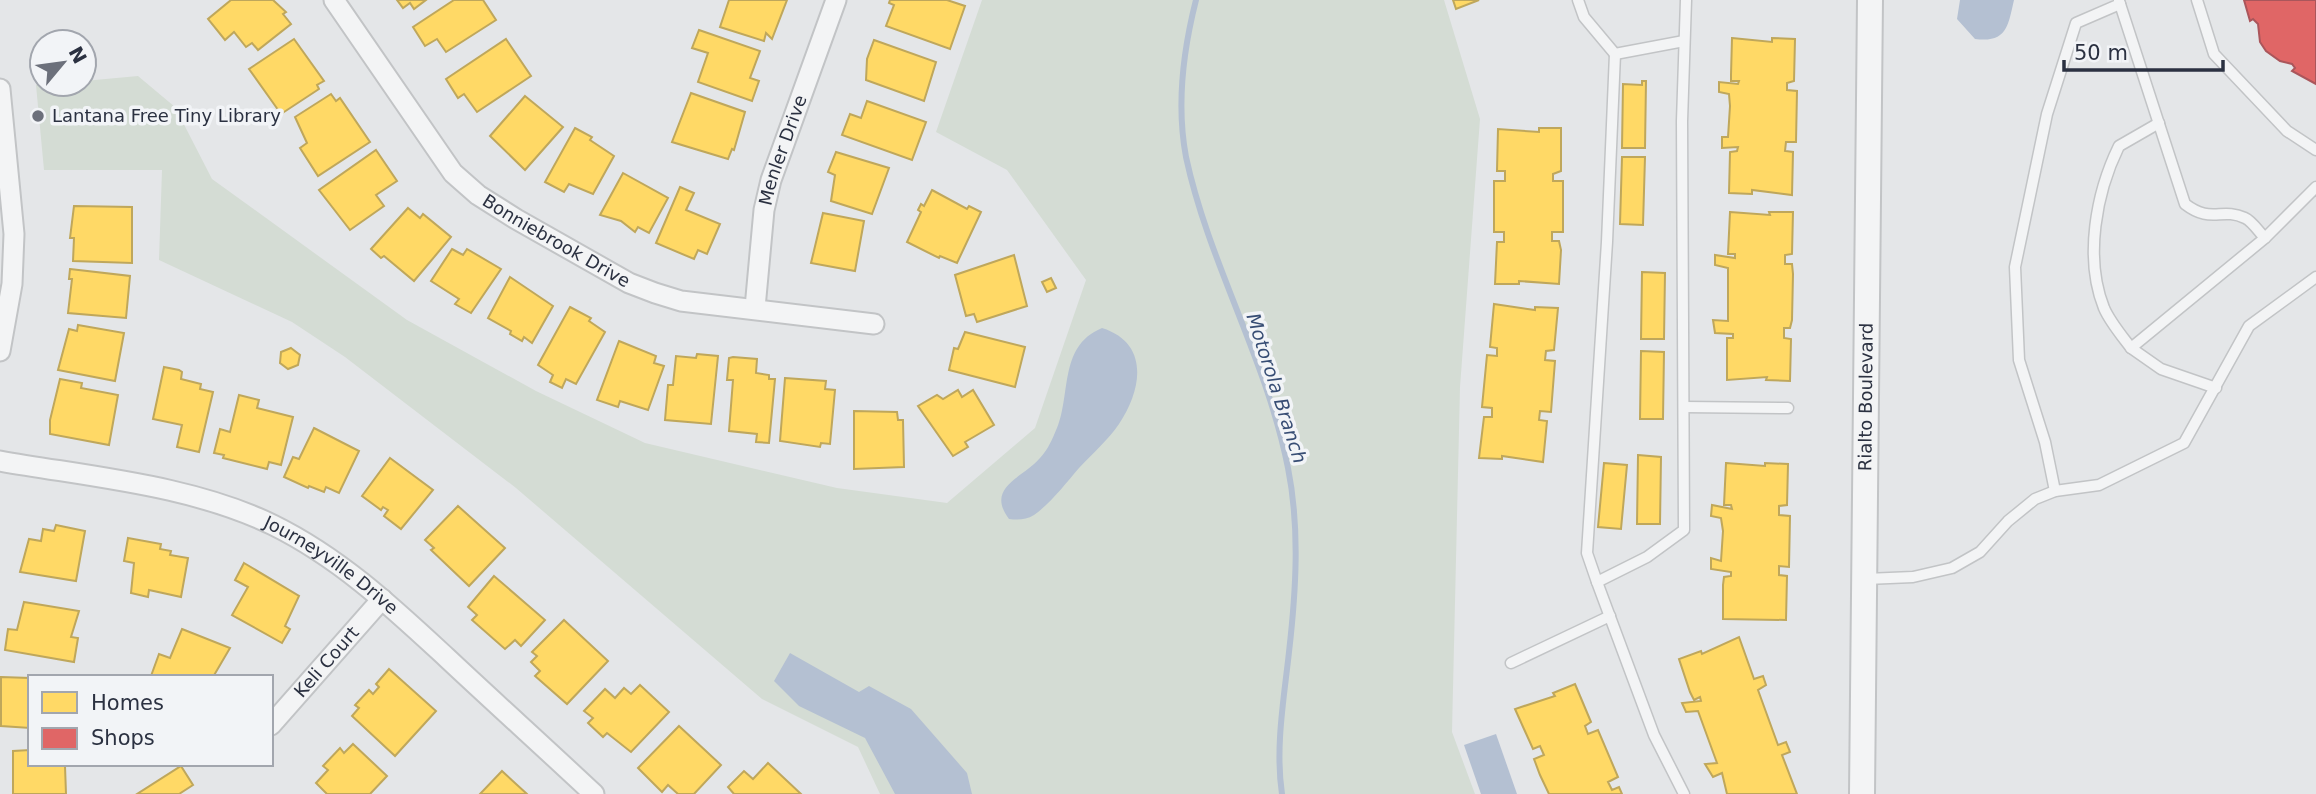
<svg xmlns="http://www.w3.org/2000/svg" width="2316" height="794" viewBox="0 0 2316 794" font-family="'DejaVu Sans',sans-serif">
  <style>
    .green { fill: #d4dcd4 }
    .water { fill: #b4c0d2 }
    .homes { fill: #ffd966; stroke: #bfa75b; stroke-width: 2 }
    .shops { fill: #e06666; stroke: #aa565b; stroke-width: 2 }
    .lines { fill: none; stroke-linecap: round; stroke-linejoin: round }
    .stream { stroke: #b4c0d2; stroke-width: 6 }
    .service-casing { stroke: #c2c4c6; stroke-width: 13 }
    .minor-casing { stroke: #c2c4c6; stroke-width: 23 }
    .tertiary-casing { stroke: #c2c4c6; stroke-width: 28 }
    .service { stroke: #f3f4f5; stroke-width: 10 }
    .minor { stroke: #f3f4f5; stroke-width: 19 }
    .tertiary { stroke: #f3f4f5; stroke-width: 24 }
    .poi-dot { fill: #6c707b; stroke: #f2f4f7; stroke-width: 2.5 }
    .labels { text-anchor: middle; stroke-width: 7; stroke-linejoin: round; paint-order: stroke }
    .poi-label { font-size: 18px; fill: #2b3141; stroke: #f2f4f7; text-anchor: start }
    .street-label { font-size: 18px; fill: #2b3141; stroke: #f2f4f7 }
    .water-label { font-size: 19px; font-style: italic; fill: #374d74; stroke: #f2f4f7 }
  </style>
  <rect width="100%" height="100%" fill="#e4e6e8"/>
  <!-- green -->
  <path class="green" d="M982 0H1444L1480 119 1460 387 1452 732 1475 794H880L858 747 762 699 516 488 345 357 292 322 159 260 162 170H44L36 85 84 84V81L138 76 175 107 212 179 407 320 536 391 645 443 837 488 947 503 1035 428 1086 280 1007 170 936 132Z"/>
  <!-- water -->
  <g class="water">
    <path d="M1960 0H2014C2008 26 2007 43 1975 39L1957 19Z"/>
    <path d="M1102 328C1150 343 1142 390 1119 424 1108 440 1092 454 1079 468 1066 483 1051 503 1034 515 1026 520 1018 520 1009 519 985 487 1023 478 1040 458 1046 452 1051 442 1054 435 1073 399 1056 347 1102 328Z"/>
    <path d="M790 653 859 692 869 686 911 709 967 773 972 794H895L865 738 799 706 774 681Z"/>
    <path d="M1496 734 1517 794H1481L1464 745Z"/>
  </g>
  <!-- homes -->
  <g class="homes">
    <path d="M231 0H273L286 12 283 14 291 24 258 50 252 43 246 47 234 32 225 40 208 19Z"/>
    <path d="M397 0H426L414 9 410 3 403 8Z"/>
    <path d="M454 0H483L496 20 446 52 437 39 425 46 413 27Z"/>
    <path d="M729 0H787L772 39 766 33 764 41 720 27Z"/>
    <path d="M890 0H947L965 6 950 49 886 26 894 5 889 3Z"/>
    <path d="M1453 0H1479L1456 9Z"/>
    <path d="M699 30 760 51 750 78 759 81 752 101 698 82 708 53 692 48Z"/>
    <path d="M1732 38 1772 42V38L1795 39 1794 81 1787 83V90L1797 91 1796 142H1786L1785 151 1793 152 1792 195 1752 190V194L1729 193 1730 152 1737 151 1738 147 1722 148V137H1728L1730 106 1729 94 1719 92V82L1738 84 1739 81H1731V75Z"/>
    <path d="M294 39 324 81 317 85 319 89 281 114 249 69Z"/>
    <path d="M506 39 531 76 477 112 464 94 458 98 446 79Z"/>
    <path d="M874 40 936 62 924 101 866 80 867 59Z"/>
    <path d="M1642 81H1646L1645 148H1622L1623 84 1642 85Z"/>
    <path d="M691 93 745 112 734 150 732 149 728 159 672 142Z"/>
    <path d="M331 94 336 101 340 98 370 142 318 176 300 148 307 143 295 117Z"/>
    <path d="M525 96 563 127 525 170 490 136Z"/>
    <path d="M867 101 926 122 912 160 842 135 850 114 861 118Z"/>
    <path d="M575 128 592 137 590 140 614 156 593 194 569 184 564 192 545 182Z"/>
    <path d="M1539 128H1561V171L1553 174V181H1563V232H1552V241H1559L1561 250 1559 284 1519 281V284H1495L1497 242H1504V232H1494V181H1505V171H1497L1498 129 1539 132Z"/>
    <path d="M376 150 397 181 376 195 384 206 350 230 319 190Z"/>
    <path d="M836 152 889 168 872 214 831 201 835 175 828 172Z"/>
    <path d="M1622 157H1645L1643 225 1620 224Z"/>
    <path d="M623 173 668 198 649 233 638 227 635 232 621 221 600 215Z"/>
    <path d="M680 187 694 193 686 210 720 224 707 254 698 250 694 259 656 243Z"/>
    <path d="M932 190 967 209 969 206 981 212 957 263 940 256 939 258 907 242 921 212 918 210 921 204 924 206Z"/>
    <path d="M74 206 132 207V263L73 261 74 238H70Z"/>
    <path d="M408 208 420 218 423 214 451 237 414 281 384 256 381 258 371 249Z"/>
    <path d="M1730 212 1770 215 1769 212H1793L1792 254 1785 255V264H1792L1793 274 1792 320 1790 328H1784V338L1791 339 1790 381 1766 380 1767 377 1727 380V338H1733V334L1715 333 1713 320 1728 321V268L1715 265V255L1735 258V254H1728Z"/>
    <path d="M823 213 864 221 855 271 811 263Z"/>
    <path d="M452 249 463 255 467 249 501 269 471 313 455 304 459 299 431 281Z"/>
    <path d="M1014 255 1027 306 977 322 974 314 966 316 955 275Z"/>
    <path d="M70 269 130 276 126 318 68 313 72 279H69Z"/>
    <path d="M1642 272 1665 273 1664 339H1641Z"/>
    <path d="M510 277 553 306 532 343 524 337 522 341 510 334 511 331 488 318Z"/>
    <path d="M1051 278 1056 288 1047 292 1042 282Z"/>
    <path d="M1494 304 1535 310V307L1558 308 1554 350 1546 351 1545 360 1555 361 1551 412 1540 411 1539 420 1547 421 1543 462 1502 456V459L1479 458 1484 417H1492V408L1482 407 1487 355 1497 356V348L1490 347Z"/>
    <path d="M570 307 591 318 589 321 605 332 576 384 566 379 562 388 550 382 553 375 538 365Z"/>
    <path d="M78 325 124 333 115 381 58 370 69 329 77 331Z"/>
    <path d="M965 332 1025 347 1015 387 949 370 954 348 958 349Z"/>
    <path d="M619 341 656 356 654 363 664 366 648 410 620 401 618 407 597 400Z"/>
    <path d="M291 348 300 355 298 365 288 369 280 363 281 352Z"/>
    <path d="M1641 351 1664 352 1663 419H1640Z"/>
    <path d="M697 354 718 356 711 424 665 420 668 385H673L676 356 696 358Z"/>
    <path d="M733 357 757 359 756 373 769 375V379H775L769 443 756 442 757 434 729 431 733 380H727L729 358Z"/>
    <path d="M164 367 179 370 182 372 181 379 201 384 200 389 213 392 199 452 177 447 182 425 153 419Z"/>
    <path d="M785 378 826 381 825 389 835 390 830 444 821 443 820 447 780 441Z"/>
    <path d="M60 379 82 383 81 388 118 395 109 445 50 434V420Z"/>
    <path d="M958 390 962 397 973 390 994 425 965 442 968 447 953 456 918 406 937 395 943 399Z"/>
    <path d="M239 395 259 400 257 408 293 417 281 465 269 462 267 469 223 458 224 455 214 453 220 429 230 432Z"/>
    <path d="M854 411 897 412 898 420H903L904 467 854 469Z"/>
    <path d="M314 428 359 451 339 493 326 487 324 492 309 486 308 488 284 477 293 457 299 459Z"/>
    <path d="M1638 455 1661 457 1660 524H1637Z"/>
    <path d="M390 458 433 490 401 529 384 516 388 510 383 507 381 510 362 496Z"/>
    <path d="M1604 463 1627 465 1621 529 1598 527Z"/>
    <path d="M1726 463 1765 466V463L1788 464 1787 505 1779 506V515L1790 516 1789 567 1779 566V575L1787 576 1786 620 1723 619V585L1724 577 1731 576V572L1711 569V558L1721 561 1723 531 1721 518 1711 516 1712 505 1732 509 1731 505H1724Z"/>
    <path d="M458 506 505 548 469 586 431 550 434 548 425 540Z"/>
    <path d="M56 525 85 531 76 581 20 572 29 539 41 541 43 529 54 531Z"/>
    <path d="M128 538 161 544 160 549 171 551 170 555 188 558 181 597 149 590 148 597 131 593 134 563 124 561Z"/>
    <path d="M244 563 299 596 285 626 290 629 282 643 232 615 248 587 235 580Z"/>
    <path d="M494 576 545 620 521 646 515 640 505 649 472 620 477 615 468 607Z"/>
    <path d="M24 602 79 611 71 637 78 638 74 662 5 650 8 629 17 630Z"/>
    <path d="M564 620 608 661 567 704 535 676 540 671 531 662 537 656 532 652Z"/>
    <path d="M182 629 230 648 213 677 151 676 159 654 170 658Z"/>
    <path d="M1739 637 1754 679 1763 676 1766 685 1758 690 1778 745 1786 742 1790 752 1782 755 1797 794H1727L1722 773 1713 777 1705 764 1717 763 1698 711 1686 712 1682 703 1701 701 1700 697 1694 700 1690 692 1679 659 1701 651 1702 654Z"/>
    <path d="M389 669 436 711 395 756 352 716 359 708 355 705 369 690 373 694 379 687 376 684Z"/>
    <path d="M1 677 30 678V728L1 726Z"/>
    <path d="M1575 684 1591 722 1585 726 1588 734 1598 730 1618 777 1608 782 1612 790 1619 787 1622 794H1549L1540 775 1534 759 1544 755 1540 746 1533 749 1515 709 1555 696 1553 693Z"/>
    <path d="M640 685 669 712 631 752 607 733 603 737 588 723 593 718 584 711 605 689 615 698 624 688 631 694Z"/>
    <path d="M679 726 721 765 694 794H678L668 785 662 792 638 768Z"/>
    <path d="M353 744 387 776 370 794H327L316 783 328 770 323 766 340 748 344 753Z"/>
    <path d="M30 750V764H80L65 766 66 794H13V751Z"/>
    <path d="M768 763 801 794H734L728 787 744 771 753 779Z"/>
    <path d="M181 766 193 785 179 794H137Z"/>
    <path d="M502 771 527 794H480Z"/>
  </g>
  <!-- shops -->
  <path class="shops" d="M2244 0H2316V84L2292 71 2295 68 2292 64 2280 61 2266 51 2260 42 2258 24 2253 19 2250 21Z"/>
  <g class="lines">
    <!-- stream -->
    <path class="stream" d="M1196 0C1183 51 1176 104 1186 157 1209 264 1267 360 1288 468 1300 528 1296 591 1289 652 1284 698 1275 748 1282 794"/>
    <!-- service casing -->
    <g class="service-casing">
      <g id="service">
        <path d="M1578 0 1584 17 1615 54 1684 41"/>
        <path d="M2197 0 2214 54 2287 131 2316 150"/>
        <path d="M2120 4 2185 204C2211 224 2221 207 2245 218 2252 221 2259 232 2265 238L2131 348 2161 369 2216 388"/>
        <path d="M2265 238 2316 187"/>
        <path d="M2131 348C2122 336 2110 322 2104 308 2084 258 2096 193 2119 146L2159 123"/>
        <path d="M1684 407 1788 408"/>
        <path d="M2055 491 2045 442 2019 360 2015 267 2047 114 2076 23 2120 4 2119 1"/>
        <path d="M1866 579 1913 577 1952 568 1980 552 2008 521 2035 499 2055 491 2099 485 2184 443 2249 326 2316 277"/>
        <path d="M1597 582 1587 553 1607 242 1615 54"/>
        <path d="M1511 663 1610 616"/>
        <path d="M1684 794 1654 735 1597 582 1647 557 1684 530 1682 121 1686 0"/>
      </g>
    </g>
    <!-- minor casing -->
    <g class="minor-casing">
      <g id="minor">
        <path id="s1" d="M334 0 453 173 478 195 516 219 629 283 655 293 681 301 874 324"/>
        <path d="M0 89 14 234 12 284 0 351"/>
        <path id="s2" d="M755 308 764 210 771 180 836 0"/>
        <path id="s3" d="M0 461C90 477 191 485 273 525 340 558 392 607 446 657 495 703 545 748 594 794"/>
        <path id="s4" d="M271 725 382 599"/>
      </g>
    </g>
    <!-- tertiary casing -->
    <g class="tertiary-casing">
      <g id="tertiary">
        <path id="s5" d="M1862 794 1870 0"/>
      </g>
    </g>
    <!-- service -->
    <use href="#service" class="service"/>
    <!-- minor -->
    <use href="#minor" class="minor"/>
    <!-- tertiary -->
    <use href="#tertiary" class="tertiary"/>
  </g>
  <!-- markers -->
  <circle class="poi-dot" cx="38" cy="116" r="7"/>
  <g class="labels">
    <!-- poi labels -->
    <g class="poi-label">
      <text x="52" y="122">Lantana Free Tiny Library</text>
    </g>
    <!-- street labels -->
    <g class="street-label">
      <text dy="6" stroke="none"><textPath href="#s2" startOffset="161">Menler Drive</textPath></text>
      <text dy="6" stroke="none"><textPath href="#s1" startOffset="334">Bonniebrook Drive</textPath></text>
      <text dy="6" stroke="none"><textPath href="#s5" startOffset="397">Rialto Boulevard</textPath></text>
      <text dy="6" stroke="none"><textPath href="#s3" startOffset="352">Journeyville Drive</textPath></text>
      <text dy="6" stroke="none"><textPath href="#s4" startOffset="84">Keli Court</textPath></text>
    </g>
    <!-- water labels -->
    <g class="water-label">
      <text transform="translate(1277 388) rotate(72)" y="7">Motorola Branch</text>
    </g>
  </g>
  <!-- legend -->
  <rect x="28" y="675" width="245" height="91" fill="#f2f4f7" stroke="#a2a6ae" stroke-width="2"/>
  <rect x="42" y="692" width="35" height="21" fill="#ffd966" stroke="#a2a6ae" stroke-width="2"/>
  <text x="91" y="710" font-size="21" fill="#2b3141">Homes</text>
  <rect x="42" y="728" width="35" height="21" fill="#e06666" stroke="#a2a6ae" stroke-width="2"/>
  <text x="91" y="745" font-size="21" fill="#2b3141">Shops</text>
  <!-- north arrow -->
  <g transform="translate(63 63) rotate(61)"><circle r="33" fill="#f2f4f7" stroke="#a2a6ae" stroke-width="2"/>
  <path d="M0-5L12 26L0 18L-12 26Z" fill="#6c707b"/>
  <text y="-10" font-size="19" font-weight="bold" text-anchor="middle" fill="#2b3141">N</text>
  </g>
  <!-- scale -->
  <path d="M2064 60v10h159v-10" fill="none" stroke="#2b3141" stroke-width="3.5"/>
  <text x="2074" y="60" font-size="21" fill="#2b3141" stroke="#f2f4f7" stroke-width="5" paint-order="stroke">50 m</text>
</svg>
